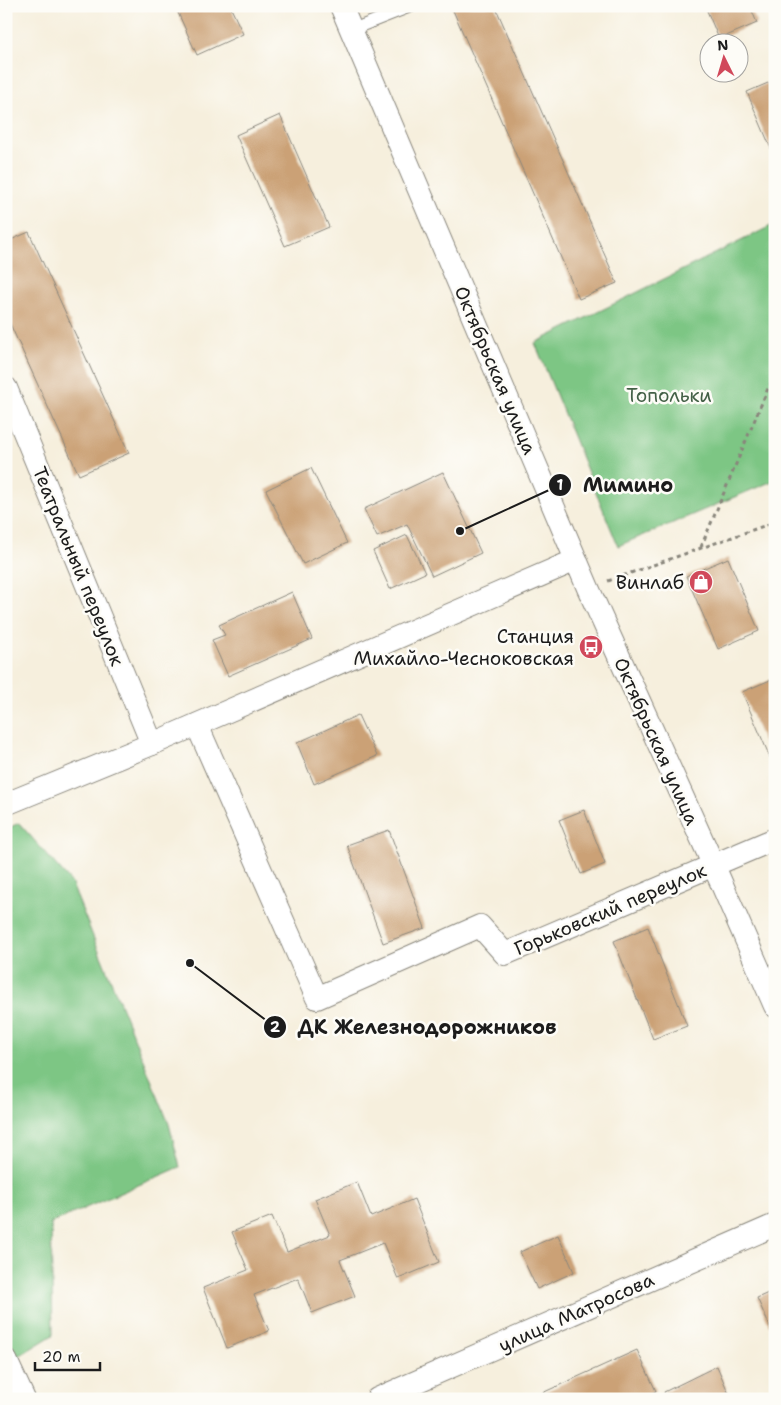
<svg xmlns="http://www.w3.org/2000/svg" width="781" height="1405" viewBox="0 0 781 1405" font-family="'Shantell Sans',sans-serif">
  <style>
    .green { fill: #7dc684; stroke: #4c7150 }
    .building { fill: #cba176 }
    .lines { fill: none; stroke-linecap: round; stroke-linejoin: round }
    .lane-casing { stroke: #89867c; stroke-width: 13 }
    .street-casing { stroke: #89867c; stroke-width: 24 }
    .path { stroke: #89867c; stroke-width: 3; stroke-dasharray: 4 4; stroke-linecap: butt }
    .lane { stroke: #fff; stroke-width: 11 }
    .street { stroke: #fff; stroke-width: 22 }
    .labels { text-anchor: middle; stroke-width: 5; stroke-linejoin: round; paint-order: stroke }
    .street-label { font-size: 19px; fill: #1c1c1c; stroke: #fdfcf7 }
    .park-label { font-size: 19px; fill: #436046; stroke: #fdfcf7 }
    .poi-label { font-size: 19px; fill: #1c1c1c; stroke: #fdfcf7; text-anchor: end }
    .leader { fill: none; stroke: #1c1c1c; stroke-width: 2 }
    .callout-dot { fill: #1c1c1c; stroke: #fdfcf7; stroke-width: 2 }
    .mark-label { font-size: 15px; text-anchor: middle; font-weight: bold; fill: #fff }
    .callout-label { font-size: 20px; text-anchor: middle; font-weight: bold; fill: #1c1c1c; stroke: #fdfcf7; stroke-width: 5; stroke-linejoin: round; paint-order: stroke }
  </style>
  <rect width="100%" height="100%" fill="#fdfcf7"/>
  <filter id="ink" filterUnits="userSpaceOnUse"><feTurbulence type="fractalNoise" baseFrequency=".02" numOctaves="2"/><feDisplacementMap in="SourceGraphic" scale="10" xChannelSelector="R" yChannelSelector="G"/><feConvolveMatrix kernelMatrix="1 2 1 2 8 2 1 2 1" color-interpolation-filters="sRGB"/></filter>
  <filter id="wash" filterUnits="userSpaceOnUse"><feTurbulence type="fractalNoise" baseFrequency=".0096" numOctaves="4" result="noise"/><feDisplacementMap in="SourceGraphic" scale="20" xChannelSelector="R" yChannelSelector="G"/><feGaussianBlur stdDeviation="1.12" result="paint"/><feColorMatrix in="noise" values="0 0 0 0 0 0 0 0 0 0 0 0 0 0 0 0 0 1.4 0 .05"/><feComposite in="paint" operator="in"/></filter>
  <g filter="url(#wash)">
    <rect width="100%" height="100%" fill="#f6efdd"/>
    <!-- green -->
    <g class="green">
      <path d="M775 224V480L618 546 535 343Z"/>
      <path d="M19 823 71 882 169 1124 180 1167 51 1223 53 1335 14 1359 6 1340V829Z"/>
    </g>
    <g id="blocks">
      <!-- building -->
      <g class="building">
        <path d="M175 6H230L243 34 197 55Z"/>
        <path d="M457 6H495L617 283 579 299 452 8Z"/>
        <path d="M705 6H750L757 23 719 39Z"/>
        <path d="M775 80V158L747 92Z"/>
        <path d="M280 115 329 227 285 246 236 135Z"/>
        <path d="M29 232 129 453 79 475 6 315V242Z"/>
        <path d="M311 468 347 543 303 564 266 490Z"/>
        <path d="M443 472 481 553 432 576 407 524 377 537 364 509Z"/>
        <path d="M407 535 425 573 390 589 373 551Z"/>
        <path d="M728 558 759 631 718 649 686 576Z"/>
        <path d="M292 592 312 639 228 676 212 640 225 635 219 625Z"/>
        <path d="M775 678V769L742 692Z"/>
        <path d="M358 715 377 756 314 784 297 743Z"/>
        <path d="M584 810 605 864 581 874 559 820Z"/>
        <path d="M389 830 425 928 383 943 347 845Z"/>
        <path d="M648 927 687 1026 653 1039 614 941Z"/>
        <path d="M357 1182 371 1217 414 1199 439 1262 398 1279 383 1243 340 1260 355 1296 312 1313 298 1278 254 1295 269 1331 227 1348 203 1288 248 1270 232 1232 272 1216 287 1252 330 1235 315 1199Z"/>
        <path d="M558 1235 574 1272 537 1289 520 1252Z"/>
        <path d="M775 1290V1338L757 1298Z"/>
        <path d="M637 1350 656 1391 640 1399H529Z"/>
        <path d="M717 1366 731 1399H667L664 1392Z"/>
      </g>
    </g>
  </g>
  <g filter="url(#ink)">
    <use href="#blocks" fill-opacity="0" stroke="#89867c" stroke-width="1"/>
    <g class="lines">
      <!-- lane casing -->
      <g class="lane-casing">
        <path id="lane" d="M351 30 412 6"/>
      </g>
      <!-- street casing -->
      <g class="street-casing">
        <g id="street">
          <path d="M341 6 588 588 713 864 775 1006"/>
          <path d="M6 388 152 744"/>
          <path d="M197 725 317 998 480 926 505 954 775 839"/>
          <path d="M6 804 152 744 576 560"/>
          <path d="M6 1360 24 1399"/>
          <path d="M377 1399 775 1225"/>
        </g>
      </g>
      <!-- path -->
      <g class="path">
        <path d="M701 547 769 386 775 379"/>
        <path d="M608 581 775 522"/>
      </g>
      <!-- lane -->
      <use href="#lane" class="lane"/>
      <!-- street -->
      <use href="#street" class="street"/>
    </g>
  </g>
  <!-- icons -->
  <defs>
    <g id="shop-disc" transform="scale(1.25)"><circle r="9.5" fill="#d1495b" stroke="#fdfcf7"/><path d="M-5-2.5h2.3a2.7 3.5 0 0 1 5.4 0H5L5.5 6h-11ZM-1.5-2.5h3a1.5 2.3 0 0 0-3 0Z" fill="#fff"/></g>
    <g id="bus-disc" transform="scale(1.25)"><circle r="9.5" fill="#d1495b" stroke="#fdfcf7"/><path d="M-5-6H5V4H4V6H2V4H-2V6H-4V4H-5ZM-3.5-4V0h7V-4ZM-3.5 1.2v1.5H-2V1.2ZM2 1.2v1.5H3.5V1.2Z" fill="#fff"/></g>
  </defs>
  <g fill-rule="evenodd">
    <use href="#shop-disc" x="701" y="582"/>
    <use href="#bus-disc" x="591" y="647"/>
  </g>
  <g class="labels">
    <!-- street labels -->
    <g class="street-label">
      <text transform="translate(496 370) rotate(67)" y="7">Октябрьская улица</text>
      <text transform="translate(79 566) rotate(68)" y="7">Театральный переулок</text>
      <text transform="translate(657 741) rotate(66)" y="7">Октябрьская улица</text>
      <text transform="translate(610 909) rotate(-23)" y="7">Горьковский переулок</text>
      <text transform="translate(576 1312) rotate(-24)" y="7">улица Матросова</text>
    </g>
    <!-- park labels -->
    <g class="park-label">
      <text x="669" y="402">Топольки</text>
    </g>
    <!-- poi labels -->
    <g class="poi-label">
      <text x="684" y="589">Винлаб</text>
      <text x="574" y="643">Станция<tspan x="574" dy="22">Михайло-Чесноковская</tspan></text>
    </g>
  </g>
  <!-- callouts -->
  <path class="leader" d="M460 531L560 485M190 963L275 1027"/>
  <g class="callout-dot">
    <circle cx="460" cy="531" r="5"/>
    <circle cx="190" cy="963" r="5"/>
    <circle cx="560" cy="485" r="12"/>
    <circle cx="275" cy="1027" r="12"/>
  </g>
  <g class="mark-label">
    <text x="560" y="490">1</text>
    <text x="275" y="1032">2</text>
  </g>
  <g class="callout-label">
    <text x="628" y="492">Мимино</text>
    <text x="427" y="1034">ДК Железнодорожников</text>
  </g>
  <!-- margin -->
  <rect width="781" height="1405" fill="none" stroke="#fdfcf7" stroke-width="25"/>
  <!-- north arrow -->
  <g transform="translate(724 58) rotate(355)"><circle r="24" fill="#fdfcf7" stroke="#a3a29f"/>
  <path d="M0-4L9 19L0 12L-9 19Z" fill="#d1495b"/>
  <text y="-8" font-size="14" font-weight="bold" text-anchor="middle" fill="#1c1c1c">N</text>
  </g>
  <!-- scale -->
  <path d="M35 1362v8h65v-8" fill="none" stroke="#1c1c1c" stroke-width="2.5"/>
  <text x="42" y="1362" font-size="15" fill="#1c1c1c" stroke="#fdfcf7" stroke-width="4" paint-order="stroke">20 m</text>
</svg>
